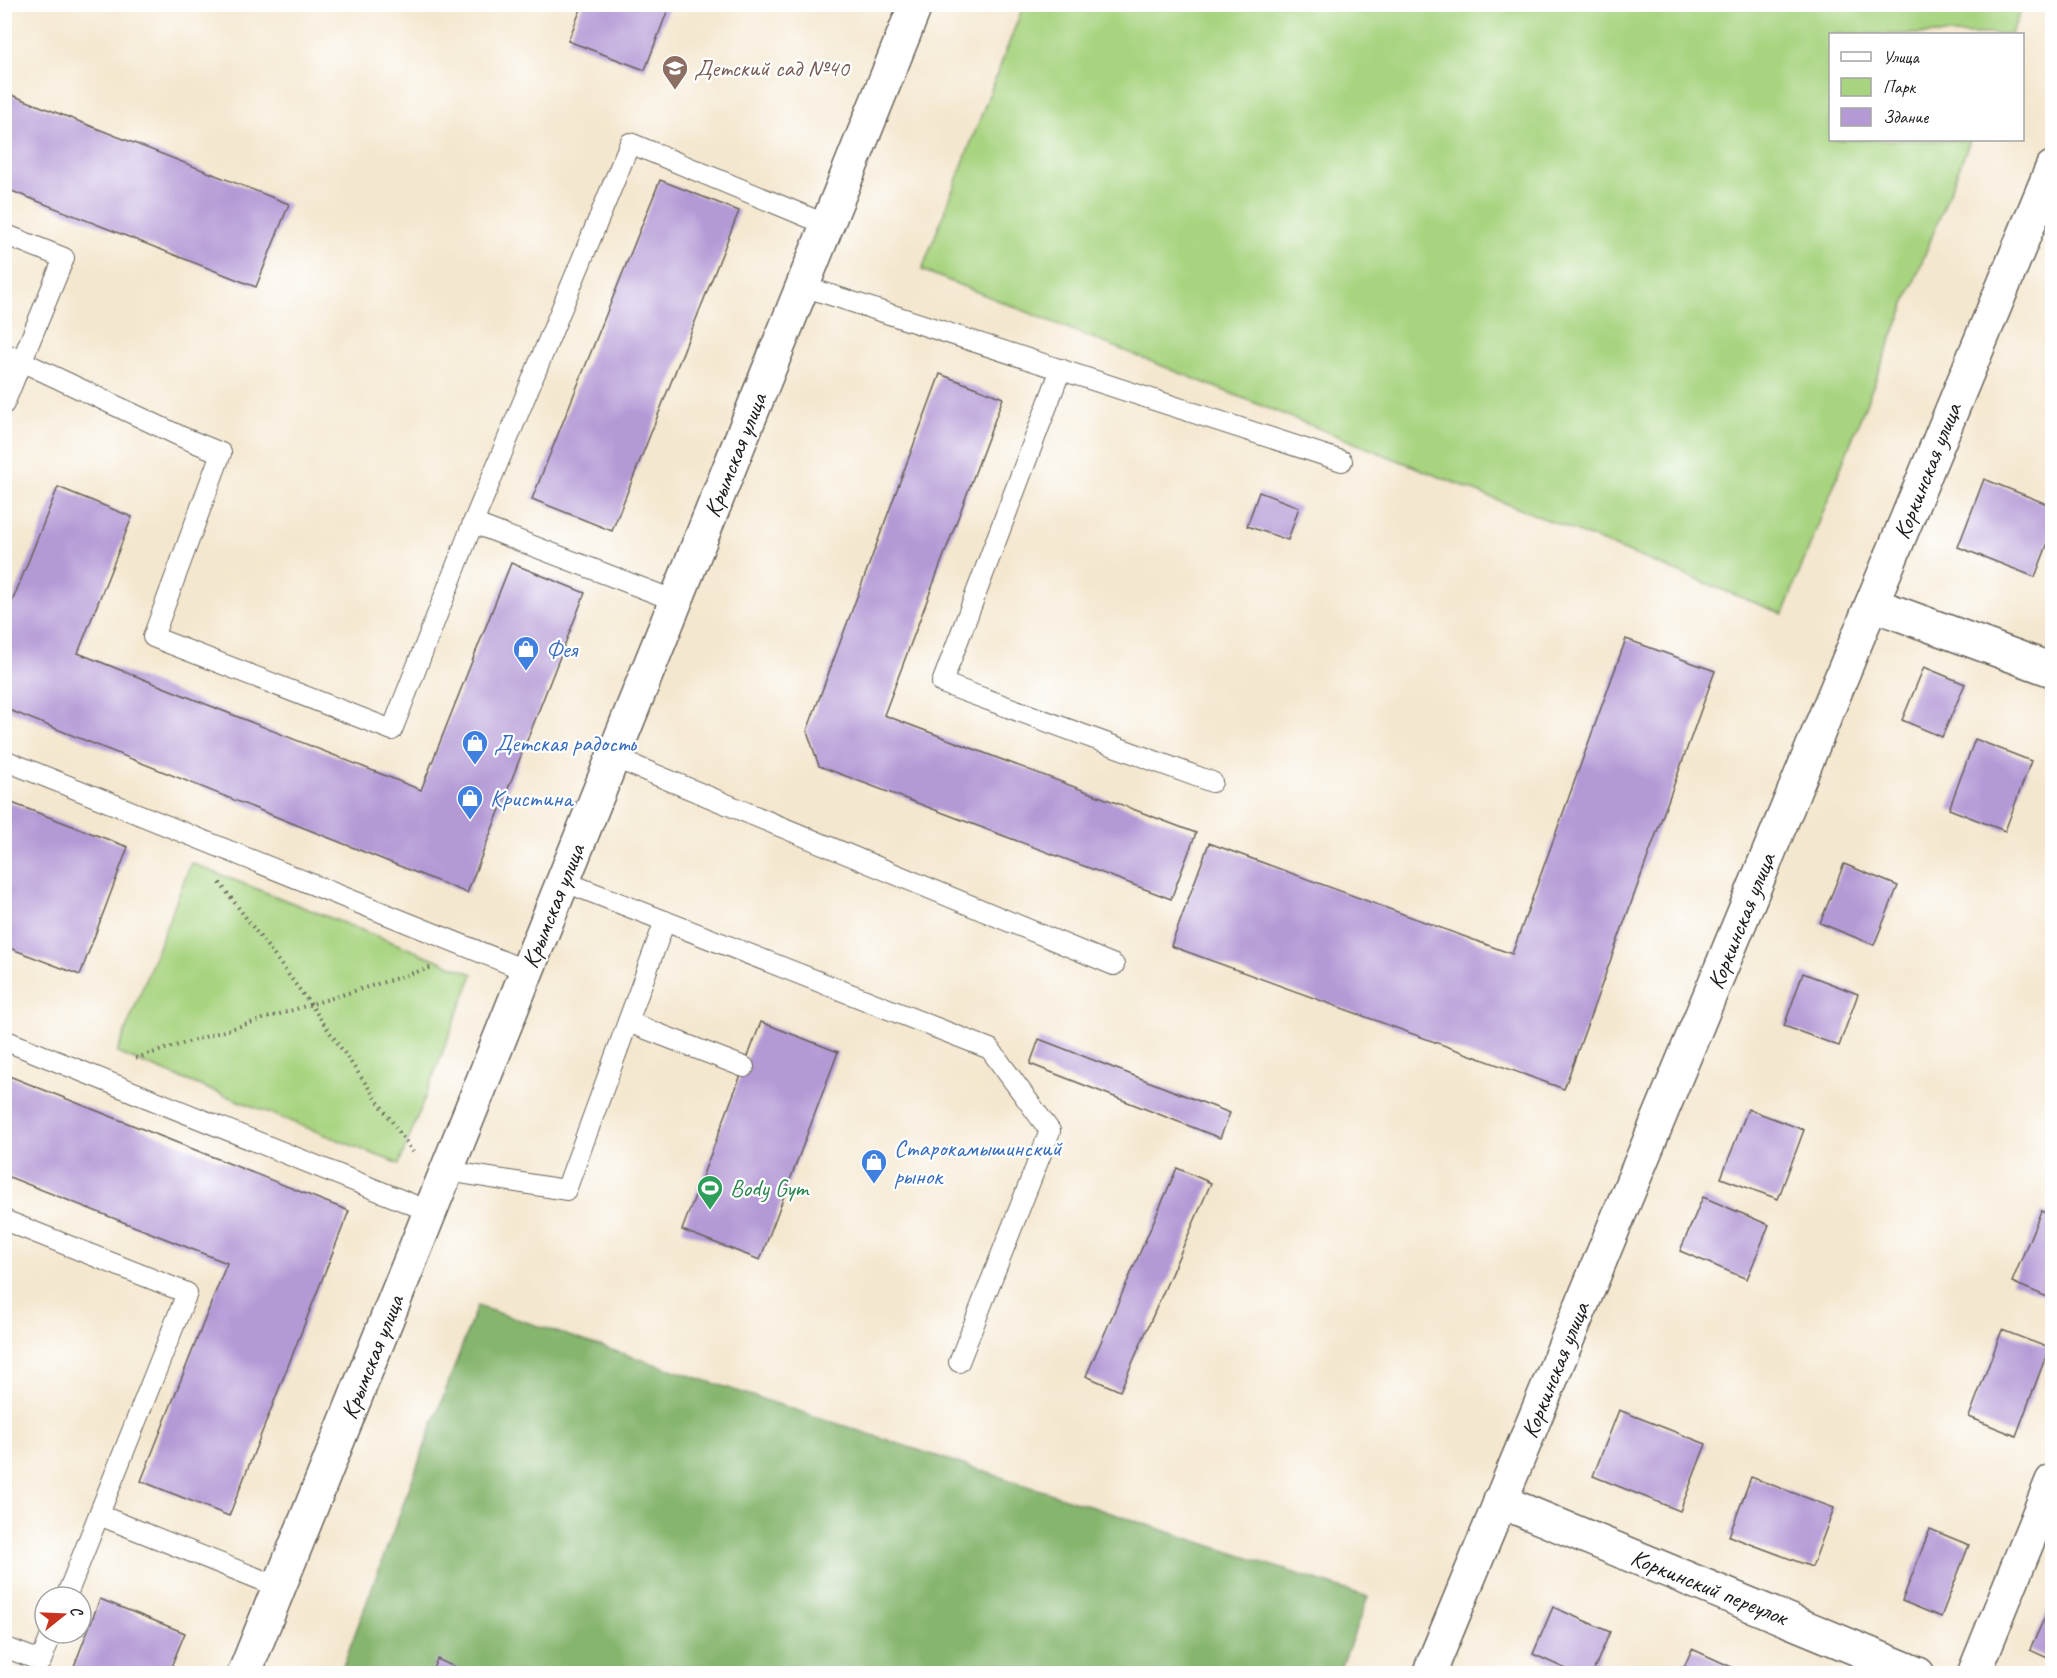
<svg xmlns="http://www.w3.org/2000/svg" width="2057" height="1678" viewBox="0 0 2057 1678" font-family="Caveat,sans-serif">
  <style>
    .green { fill: #a8d480; stroke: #62784e; stroke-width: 1.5 }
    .forest { fill: #86b66e; stroke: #516945; stroke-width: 1.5 }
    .building { fill: #b49ad5 }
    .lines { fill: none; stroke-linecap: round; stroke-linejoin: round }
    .lane-casing { stroke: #68635b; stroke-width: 22 }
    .street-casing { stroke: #68635b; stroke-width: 36 }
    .path { stroke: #68635b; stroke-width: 4; stroke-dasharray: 1.5 4.5; stroke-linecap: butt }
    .lane { stroke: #fff; stroke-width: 20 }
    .street { stroke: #fff; stroke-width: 33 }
    .labels { text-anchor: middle; stroke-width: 4.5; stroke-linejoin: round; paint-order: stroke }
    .education-label { font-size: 24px; fill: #785e54; stroke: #fff; text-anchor: start }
    .street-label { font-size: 24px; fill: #1c1c1c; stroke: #fff }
    .shop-label { font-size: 24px; fill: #366cbe; stroke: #fff; text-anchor: start }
    .leisure-label { font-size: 24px; fill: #27864d; stroke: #fff; text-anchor: start }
  </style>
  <rect width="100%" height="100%" fill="#fff"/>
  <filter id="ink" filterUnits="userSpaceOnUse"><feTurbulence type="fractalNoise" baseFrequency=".0167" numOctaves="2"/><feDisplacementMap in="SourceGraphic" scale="12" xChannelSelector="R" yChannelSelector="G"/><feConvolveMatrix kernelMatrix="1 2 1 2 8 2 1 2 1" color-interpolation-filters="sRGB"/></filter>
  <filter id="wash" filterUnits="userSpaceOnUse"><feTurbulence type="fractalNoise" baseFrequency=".008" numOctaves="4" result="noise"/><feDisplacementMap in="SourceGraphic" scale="24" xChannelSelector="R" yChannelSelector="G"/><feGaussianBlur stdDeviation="1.35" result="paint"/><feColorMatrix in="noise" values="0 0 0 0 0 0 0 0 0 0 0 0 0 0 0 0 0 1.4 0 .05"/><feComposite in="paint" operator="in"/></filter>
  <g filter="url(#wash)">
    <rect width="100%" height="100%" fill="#f4e7cf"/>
    <!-- green -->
    <g class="green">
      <path d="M1024 4H2023V5L2011 34H1830V140H1970L1783 614 922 270Z"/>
      <path d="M191 863 473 974 399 1164 117 1053Z"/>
    </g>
    <!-- forest -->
    <path class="forest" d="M477 1306 1368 1597 1339 1673 340 1674Z"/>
    <g id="blocks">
      <!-- building -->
      <g class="building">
        <path d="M583 4H670L645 70 568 41Z"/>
        <path d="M4 92 289 204 256 287 4 188Z"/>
        <path d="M660 180 739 211 612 531 532 499Z"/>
        <path d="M940 374 1003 398 884 715 1196 833 1171 899 819 766 807 731Z"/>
        <path d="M1984 479 2052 506V532L2035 577 1958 547Z"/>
        <path d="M58 487 132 517 78 653 421 790 511 563 585 593 467 893 4 708V622Z"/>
        <path d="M1259 492 1299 507 1288 540 1247 526Z"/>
        <path d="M1626 639 1715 671 1564 1089 1171 946 1209 843 1512 954Z"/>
        <path d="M1924 667 1965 684 1942 737 1902 720Z"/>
        <path d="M1975 739 2031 761 2005 831 1949 809Z"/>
        <path d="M4 800 128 847 80 975 4 946Z"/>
        <path d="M1844 864 1898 886 1874 945 1820 923Z"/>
        <path d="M1803 973 1858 994 1839 1046 1784 1026Z"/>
        <path d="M761 1022 838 1052 760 1260 682 1230Z"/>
        <path d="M1039 1039 1230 1113 1220 1138 1030 1064Z"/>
        <path d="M4 1074 349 1211 229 1516 141 1481 227 1263 4 1175Z"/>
        <path d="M1748 1109 1804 1130 1778 1199 1721 1178Z"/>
        <path d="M1177 1168 1211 1183 1120 1391 1086 1376Z"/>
        <path d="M1703 1197 1769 1225 1747 1279 1680 1251Z"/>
        <path d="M2041 1211 2052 1216V1299L2012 1282Z"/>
        <path d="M2002 1330 2049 1348 2016 1436 1969 1417Z"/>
        <path d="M1619 1410 1706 1444 1680 1511 1593 1476Z"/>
        <path d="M1751 1477 1834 1508 1812 1567 1729 1536Z"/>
        <path d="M1930 1529 1969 1545 1941 1617 1902 1601Z"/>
        <path d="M100 1599 185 1633 168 1674H71Z"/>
        <path d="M2052 1601V1660L2030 1650Z"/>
        <path d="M1553 1607 1610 1632 1592 1674H1577L1533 1654Z"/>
        <path d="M1692 1649 1747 1674H1681Z"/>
        <path d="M437 1659 470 1674H431Z"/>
      </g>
    </g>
  </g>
  <g filter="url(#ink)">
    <use href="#blocks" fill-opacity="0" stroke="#68635b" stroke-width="1.5"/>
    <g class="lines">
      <!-- lane casing -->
      <g class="lane-casing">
        <g id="lane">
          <path d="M4 234 64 258 4 404"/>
          <path d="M803 286 1342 461"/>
          <path d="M4 353 182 437 221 453 153 637 392 730 473 523 676 601"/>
          <path d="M1061 369 942 683 1212 782"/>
          <path d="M473 523 630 143 827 225"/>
          <path d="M613 757 1114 965"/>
          <path d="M4 760 527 971"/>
          <path d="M563 881 990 1049 1050 1131 959 1362"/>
          <path d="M628 1022 744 1067"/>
          <path d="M4 1040 431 1212"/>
          <path d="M447 1171 566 1190 665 921"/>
          <path d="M4 1220 187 1293 66 1597"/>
          <path d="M99 1515 279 1587"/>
          <path d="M4 1647 41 1661 52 1633"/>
        </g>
      </g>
      <!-- street casing -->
      <g class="street-casing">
        <g id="street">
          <path d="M1872 604 2052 670"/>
          <path d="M1500 1501 1918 1674"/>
          <path d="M244 1674 916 4"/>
          <path d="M1429 1674 2052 168"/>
          <path d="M1974 1674 2052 1481"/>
        </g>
      </g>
      <!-- path -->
      <g class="path">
        <path d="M220 883 311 1005 413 1152"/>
        <path d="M136 1058 433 967"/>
      </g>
      <!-- lane -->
      <use href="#lane" class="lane"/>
      <!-- street -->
      <use href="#street" class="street"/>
    </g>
  </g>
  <!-- icons -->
  <defs>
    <g id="school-pin" transform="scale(1.35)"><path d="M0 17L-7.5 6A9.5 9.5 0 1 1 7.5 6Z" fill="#8d6e63" stroke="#fff"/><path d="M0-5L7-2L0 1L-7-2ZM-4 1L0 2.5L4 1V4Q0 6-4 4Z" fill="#fff"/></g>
    <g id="shop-pin" transform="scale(1.35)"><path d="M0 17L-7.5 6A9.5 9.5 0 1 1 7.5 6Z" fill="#3f7fe0" stroke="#fff"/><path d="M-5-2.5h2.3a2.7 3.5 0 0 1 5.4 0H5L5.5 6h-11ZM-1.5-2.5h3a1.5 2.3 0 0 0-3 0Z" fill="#fff"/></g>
    <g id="stadium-pin" transform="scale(1.35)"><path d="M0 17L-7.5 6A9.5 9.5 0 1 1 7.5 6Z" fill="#2e9e5b" stroke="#fff"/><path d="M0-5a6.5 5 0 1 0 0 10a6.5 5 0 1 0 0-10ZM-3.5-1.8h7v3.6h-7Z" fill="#fff"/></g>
  </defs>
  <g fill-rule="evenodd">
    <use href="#school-pin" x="675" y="68"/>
    <use href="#shop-pin" x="526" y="649"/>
    <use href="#shop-pin" x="475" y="743"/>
    <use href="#shop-pin" x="470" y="798"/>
    <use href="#shop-pin" x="874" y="1162"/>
    <use href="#stadium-pin" x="710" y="1188"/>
  </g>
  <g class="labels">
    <!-- education labels -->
    <g class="education-label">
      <text x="694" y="76">Детский сад №40</text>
    </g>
    <!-- street labels -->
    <g class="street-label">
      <text transform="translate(735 455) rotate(-68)" y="8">Крымская улица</text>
      <text transform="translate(1927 471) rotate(-68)" y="8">Коркинская улица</text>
      <text transform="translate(553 906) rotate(-68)" y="8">Крымская улица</text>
      <text transform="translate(1741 921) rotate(-68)" y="8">Коркинская улица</text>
      <text transform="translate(372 1357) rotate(-68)" y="8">Крымская улица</text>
      <text transform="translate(1555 1370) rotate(-68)" y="8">Коркинская улица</text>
      <text transform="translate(1709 1587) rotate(22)" y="8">Коркинский переулок</text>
    </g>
    <!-- shop labels -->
    <g class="shop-label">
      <text x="546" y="657">Фея</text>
      <text x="494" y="751">Детская радость</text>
      <text x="490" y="806">Кристина</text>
      <text x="894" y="1156">Старокамышинский<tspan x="894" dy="28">рынок</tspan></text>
    </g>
    <!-- leisure labels -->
    <g class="leisure-label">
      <text x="730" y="1196">Body Gym</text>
    </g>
  </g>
  <!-- margin -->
  <rect width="2057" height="1678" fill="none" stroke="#fff" stroke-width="24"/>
  <!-- legend -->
  <rect x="1829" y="33" width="195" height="108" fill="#ffffff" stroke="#a4a4a4" stroke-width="1.5"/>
  <rect x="1841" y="52" width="30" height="9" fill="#ffffff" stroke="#a4a4a4" stroke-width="1.5"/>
  <text x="1883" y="63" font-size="18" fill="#1c1c1c">Улица</text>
  <rect x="1841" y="78" width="30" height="18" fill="#a8d480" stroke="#a4a4a4" stroke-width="1.5"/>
  <text x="1883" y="93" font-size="18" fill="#1c1c1c">Парк</text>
  <rect x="1841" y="108" width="30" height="18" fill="#b49ad5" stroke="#a4a4a4" stroke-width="1.5"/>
  <text x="1883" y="123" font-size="18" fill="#1c1c1c">Здание</text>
  <!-- north arrow -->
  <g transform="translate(63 1615) rotate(72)"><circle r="28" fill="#ffffff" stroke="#a4a4a4" stroke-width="1.5"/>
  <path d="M0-4.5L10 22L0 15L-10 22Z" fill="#c8321e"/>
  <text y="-9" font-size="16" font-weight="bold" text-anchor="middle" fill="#1c1c1c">С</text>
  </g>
</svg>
